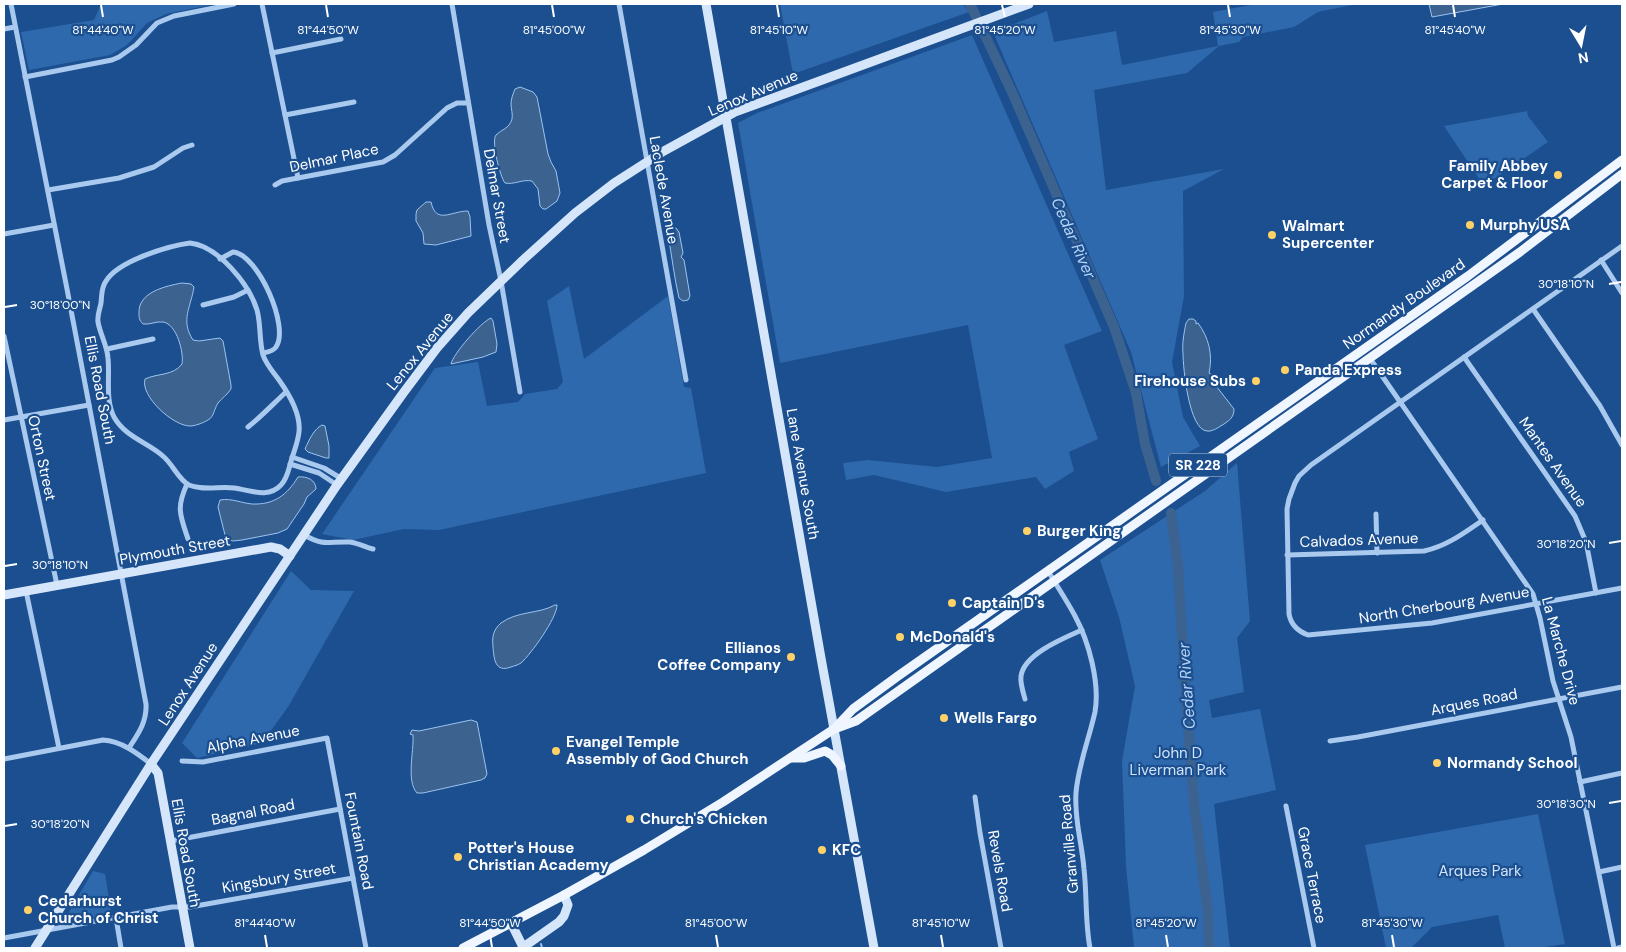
<svg xmlns="http://www.w3.org/2000/svg" width="1626" height="952" viewBox="0 0 1626 952" font-family="'DM Sans',sans-serif">
  <style>
    .green { fill: #2e69ad }
    .water { fill: #3c6290; stroke: #9cc4f0 }
    .lines { fill: none; stroke-linecap: round; stroke-linejoin: round }
    .stream { stroke: #9cc4f0; stroke-width: 2 }
    .river { stroke: #3c6290; stroke-width: 10 }
    .street { stroke: #a9c9ee; stroke-width: 5 }
    .secondary { stroke: #d6e6fa; stroke-width: 9 }
    .primary { stroke: #f0f6ff; stroke-width: 9 }
    .ticks { fill: none; stroke: #fff; stroke-width: 2 }
    .poi-dot { fill: #ffd166; stroke: #1b4f8f; stroke-width: 2 }
    .labels { text-anchor: middle; stroke-width: 4.5; stroke-linejoin: round; paint-order: stroke }
    .shield { fill: #1b4f8f; stroke: #bbcadd; stroke-width: 1 }
    .shield-label { font-size: 14px; font-weight: bold; fill: #fff }
    .street-label { font-size: 15px; fill: #fff; stroke: #1b4f8f }
    .poi-label { font-size: 15px; font-weight: bold; fill: #fff; stroke: #1b4f8f; text-anchor: start }
    .park-label { font-size: 15px; fill: #cfe3fa; stroke: #1b4f8f }
    .water-label { font-size: 16px; font-style: italic; fill: #b5d3f5; stroke: #1b4f8f }
    .ticks-label { font-size: 12px; text-anchor: middle; fill: #fff; stroke: #1b4f8f; stroke-width: 4.5; stroke-linejoin: round; paint-order: stroke }
  </style>
  <rect width="100%" height="100%" fill="#1b4f8f"/>
  <!-- green -->
  <g class="green">
    <path d="M101 4H215L166 14 147 23 127 45 110 55 29 70 21 32 94 20Z"/>
    <path d="M780 4H963L969 12 793 74Z"/>
    <path d="M1256 4H1357L1318 12 1294 27 1243 37 1239 42 1219 46 1187 73 1094 90 1106 190 1224 169 1183 191 1184 296 1172 362 1183 417 1200 446 1161 467 1131 352 993 32 1047 11 1054 42 1116 31 1122 65 1218 46 1213 12Z"/>
    <path d="M972 35 1102 331 1064 345 1098 439 1069 452 1074 471 1045 489 1036 477 946 492 874 475 846 480 843 463 868 460 937 467 992 458 968 325 780 363 738 123 757 113Z"/>
    <path d="M1527 111 1528 116 1548 142 1484 186 1444 126Z"/>
    <path d="M569 286 584 359 668 296 684 387 691 388 706 473 439 530 404 529 353 540 322 534 435 368 478 362 487 406 518 402 525 394 557 389 563 382 547 301Z"/>
    <path d="M1237 463 1250 621 1237 638 1244 692 1209 700 1212 718 1260 709 1276 790 1214 804 1230 948H1134L1126 866 1122 761 1135 686 1119 617 1100 560 1205 491Z"/>
    <path d="M291 571 311 590 354 591 288 707 262 743 197 758 182 743Z"/>
    <path d="M1538 814 1565 944 1538 948H1505L1498 915 1432 927 1411 948H1386L1365 845Z"/>
    <path d="M93 871 105 874 112 917 76 922 66 917Z"/>
  </g>
  <!-- water -->
  <g class="water">
    <path d="M1429 4H1503L1432 17Z"/>
    <path d="M520 87 533 92 537 97 548 154 551 162 556 171 560 193 557 201 546 209H543L540 206 538 189 532 181C522 179 514 185 505 183 500 177 491 141 496 135 502 129 509 129 512 119 513 114 511 109 511 104 511 99 513 94 515 89Z"/>
    <path d="M426 202H431C436 225 451 211 468 211L470 217 471 236 436 245 424 244 423 233 416 221V214L417 210Z"/>
    <path d="M676 228 679 232 683 253 681 257 684 260 690 296 688 300 683 301 679 298C674 277 672 256 668 235V230Z"/>
    <path d="M182 283 191 284 194 287C191 307 180 320 193 340L199 341 220 338 223 341 231 385V389C227 395 222 398 218 403 214 409 214 417 208 420 203 423 195 426 190 426 173 426 140 396 145 379 158 373 173 376 182 364 184 353 177 324 163 322 156 321 150 325 143 324 139 320 139 318 139 313 138 292 166 286 182 283Z"/>
    <path d="M491 318 493 321 497 344 496 352 483 357 451 364C453 354 481 322 491 318Z"/>
    <path d="M1189 319H1193L1196 321V324L1198 323C1209 338 1213 355 1209 373L1211 374 1213 382 1234 409C1234 417 1230 420 1224 424 1219 427 1212 432 1207 431 1189 430 1183 368 1183 353 1182 343 1184 333 1186 323Z"/>
    <path d="M322 425 325 426 329 446V458H326L308 452 305 449C309 440 314 429 322 425Z"/>
    <path d="M298 477C307 476 316 480 316 489L307 497 304 504 287 529 278 533 242 540 233 541 227 539 225 535 218 507 220 500C232 498 241 503 252 504 274 505 287 495 298 477Z"/>
    <path d="M555 605H557C557 618 531 654 521 663 518 665 514 666 511 667 495 673 494 659 493 647 492 637 493 630 501 623 517 611 539 614 555 605Z"/>
    <path d="M471 720 477 722 487 774 485 778 481 780 423 793H417C406 781 414 752 413 735L410 734 412 730 419 731Z"/>
  </g>
  <g class="lines">
    <!-- stream -->
    <path class="stream" d="M541 944 542 948"/>
    <!-- river -->
    <g class="river">
      <path d="M970 4 1012 92 1114 327 1136 393 1145 444 1156 481"/>
      <path d="M1171 513 1178 566 1184 673 1194 803 1208 913 1209 948"/>
    </g>
    <!-- street -->
    <g class="street">
      <path d="M11 4 67 289 146 704C147 722 138 734 129 748"/>
      <path d="M262 4 298 178"/>
      <path d="M452 4 489 225 501 281 520 392"/>
      <path d="M619 4 686 380"/>
      <path d="M4 29 15 27"/>
      <path d="M272 53 341 39"/>
      <path d="M25 77 112 60 119 57 136 45 157 23 174 16 234 4"/>
      <path d="M285 115 354 102"/>
      <path d="M275 185 282 181 383 162 395 155 447 108 457 103H468"/>
      <path d="M48 190 119 178 154 167 183 148 192 145"/>
      <path d="M4 234 54 225"/>
      <path d="M190 243C218 246 249 284 257 310 261 324 259 340 263 355 266 364 273 372 279 380 289 394 301 414 299 432 298 441 295 449 292 458 289 467 288 478 281 485 268 499 250 490 234 488 220 486 203 491 189 485 179 480 173 465 164 457 148 442 126 438 114 417 105 399 110 377 108 358 107 345 100 334 98 322 97 315 100 309 101 303 102 295 101 288 106 281 118 261 168 246 190 243Z"/>
      <path d="M1622 246 1311 465 1299 476 1295 483 1289 499 1287 509 1289 614C1291 625 1297 631 1308 635L1432 623 1622 588"/>
      <path d="M220 259 233 252C258 254 290 327 276 347 274 351 268 352 263 353"/>
      <path d="M1601 260 1622 293"/>
      <path d="M203 305 234 297 248 290"/>
      <path d="M1533 309 1600 406 1622 445"/>
      <path d="M4 336 57 585"/>
      <path d="M107 349 153 339"/>
      <path d="M1369 357 1533 594 1540 618 1553 681 1571 737 1614 948"/>
      <path d="M1464 357 1575 516 1586 542 1596 593"/>
      <path d="M4 420 89 405"/>
      <path d="M248 427C262 416 273 404 286 392"/>
      <path d="M292 457 324 468 342 479"/>
      <path d="M290 464 319 473 337 485"/>
      <path d="M187 484C176 508 180 515 188 539"/>
      <path d="M1376 514 1377 553"/>
      <path d="M304 535C326 547 327 541 350 542 357 543 366 547 373 549"/>
      <path d="M1287 555 1424 551C1447 546 1464 533 1483 520"/>
      <path d="M1048 571C1057 586 1067 601 1075 616 1089 642 1100 683 1095 712 1089 739 1078 766 1076 793 1074 819 1082 843 1084 869 1087 895 1085 922 1090 948"/>
      <path d="M26 591 59 748"/>
      <path d="M1025 699C1023 692 1020 683 1021 676 1024 654 1064 638 1082 630"/>
      <path d="M1330 741 1358 737 1622 687"/>
      <path d="M4 759 103 740C121 741 137 753 151 764"/>
      <path d="M182 761 203 762 327 738 366 948"/>
      <path d="M1580 782 1622 773"/>
      <path d="M975 797 980 833 1001 948"/>
      <path d="M1286 806 1314 948"/>
      <path d="M171 841 340 809"/>
      <path d="M1599 872 1622 867"/>
      <path d="M116 918 121 948"/>
      <path d="M4 938 172 907H190L353 878"/>
      <path d="M1618 948 1622 947"/>
    </g>
    <!-- secondary -->
    <g class="secondary">
      <path d="M706 4 821 658 874 948"/>
      <path d="M4 595 271 547 280 549 290 556"/>
      <path d="M151 764 158 773 190 948"/>
      <path d="M511 923 523 947"/>
      <path d="M35 948 151 764 337 485 404 392 437 348 468 313 523 260 575 213 614 183 664 151 735 112 1029 4"/>
      <path d="M522 948 559 922 564 916 568 905 564 895"/>
    </g>
    <!-- primary -->
    <g class="primary">
      <path d="M837 728 856 721 938 663 1520 252 1622 174"/>
      <path d="M791 758H804L825 751 832 755 841 766"/>
      <path d="M463 948 564 895 644 850 723 802 834 729 853 709 898 676 1468 276 1622 160"/>
    </g>
  </g>
  <!-- ticks -->
  <path class="ticks" d="M101 5 103 17M326 5 328 17M552 5 554 17M777 5 779 17M1002 5 1005 17M1228 5 1230 17M1453 5 1455 17M1609 284 1621 282M5 307 17 305M1609 543 1621 541M5 566 17 564M1609 803 1621 801M5 826 17 824M265 935 267 947M490 935 492 947M716 935 718 947M941 935 943 947M1166 935 1168 947M1392 935 1394 947"/>
  <!-- markers -->
  <g class="poi-dot">
    <circle cx="1558" cy="175" r="5"/>
    <circle cx="1470" cy="225" r="5"/>
    <circle cx="1272" cy="235" r="5"/>
    <circle cx="1285" cy="370" r="5"/>
    <circle cx="1256" cy="381" r="5"/>
    <circle cx="1027" cy="531" r="5"/>
    <circle cx="952" cy="603" r="5"/>
    <circle cx="900" cy="637" r="5"/>
    <circle cx="791" cy="657" r="5"/>
    <circle cx="944" cy="718" r="5"/>
    <circle cx="556" cy="751" r="5"/>
    <circle cx="1437" cy="763" r="5"/>
    <circle cx="630" cy="819" r="5"/>
    <circle cx="822" cy="850" r="5"/>
    <circle cx="458" cy="857" r="5"/>
    <circle cx="28" cy="910" r="5"/>
  </g>
  <g class="labels">
    <!-- shield labels -->
    <rect class="shield" x="1169" y="453.5" width="58" height="23" rx="4"/>
    <g class="shield-label">
      <text x="1198" y="470">SR 228</text>
    </g>
    <!-- street labels -->
    <g class="street-label">
      <text transform="translate(753 93) rotate(-23)" y="5">Lenox Avenue</text>
      <text transform="translate(334 158) rotate(-12)" y="5">Delmar Place</text>
      <text transform="translate(664 190) rotate(80)" y="5">Laclede Avenue</text>
      <text transform="translate(497 196) rotate(80)" y="5">Delmar Street</text>
      <text transform="translate(1404 304) rotate(-35)" y="5">Normandy Boulevard</text>
      <text transform="translate(420 351) rotate(-51)" y="5">Lenox Avenue</text>
      <text transform="translate(100 390) rotate(79)" y="5">Ellis Road South</text>
      <text transform="translate(42 458) rotate(78)" y="5">Orton Street</text>
      <text transform="translate(1553 462) rotate(55)" y="5">Mantes Avenue</text>
      <text transform="translate(803 474) rotate(80)" y="5">Lane Avenue South</text>
      <text transform="translate(1359 540) rotate(-2)" y="5">Calvados Avenue</text>
      <text transform="translate(175 550) rotate(-10)" y="5">Plymouth Street</text>
      <text transform="translate(1444 605) rotate(-9)" y="5">North Cherbourg Avenue</text>
      <text transform="translate(1561 651) rotate(75)" y="5">La Marche Drive</text>
      <text transform="translate(188 684) rotate(-57)" y="5">Lenox Avenue</text>
      <text transform="translate(1474 702) rotate(-11)" y="5">Arques Road</text>
      <text transform="translate(253 739) rotate(-11)" y="5">Alpha Avenue</text>
      <text transform="translate(253 812) rotate(-11)" y="5">Bagnal Road</text>
      <text transform="translate(359 841) rotate(79)" y="5">Fountain Road</text>
      <text transform="translate(1069 844) rotate(-95)" y="5">Granville Road</text>
      <text transform="translate(186 853) rotate(80)" y="5">Ellis Road South</text>
      <text transform="translate(1000 871) rotate(80)" y="5">Revels Road</text>
      <text transform="translate(1312 875) rotate(79)" y="5">Grace Terrace</text>
      <text transform="translate(279 878) rotate(-10)" y="5">Kingsbury Street</text>
    </g>
    <!-- poi labels -->
    <g class="poi-label">
      <text x="1548" y="171" text-anchor="end">Family Abbey<tspan x="1548" dy="17">Carpet &amp; Floor</tspan></text>
      <text x="1480" y="230">Murphy USA</text>
      <text x="1282" y="231">Walmart<tspan x="1282" dy="17">Supercenter</tspan></text>
      <text x="1295" y="375">Panda Express</text>
      <text x="1246" y="386" text-anchor="end">Firehouse Subs</text>
      <text x="1037" y="536">Burger King</text>
      <text x="962" y="608">Captain D's</text>
      <text x="910" y="642">McDonald's</text>
      <text x="781" y="653" text-anchor="end">Ellianos<tspan x="781" dy="17">Coffee Company</tspan></text>
      <text x="954" y="723">Wells Fargo</text>
      <text x="566" y="747">Evangel Temple<tspan x="566" dy="17">Assembly of God Church</tspan></text>
      <text x="1447" y="768">Normandy School</text>
      <text x="640" y="824">Church's Chicken</text>
      <text x="468" y="853">Potter's House<tspan x="468" dy="17">Christian Academy</tspan></text>
      <text x="832" y="855">KFC</text>
      <text x="38" y="906">Cedarhurst<tspan x="38" dy="17">Church of Christ</tspan></text>
    </g>
    <!-- park labels -->
    <g class="park-label">
      <text x="1178" y="758">John D<tspan x="1178" dy="17">Liverman Park</tspan></text>
      <text x="1480" y="876">Arques Park</text>
    </g>
    <!-- water labels -->
    <g class="water-label">
      <text transform="translate(1074 238) rotate(66)" y="6">Cedar River</text>
      <text transform="translate(1186 686) rotate(-94)" y="6">Cedar River</text>
    </g>
  </g>
  <g class="ticks-label">
    <text x="103" y="34">81°44'40"W</text>
    <text x="328" y="34">81°44'50"W</text>
    <text x="554" y="34">81°45'00"W</text>
    <text x="779" y="34">81°45'10"W</text>
    <text x="1005" y="34">81°45'20"W</text>
    <text x="1230" y="34">81°45'30"W</text>
    <text x="1455" y="34">81°45'40"W</text>
    <text x="1566" y="288">30°18'10"N</text>
    <text x="60" y="309">30°18'00"N</text>
    <text x="1566" y="548">30°18'20"N</text>
    <text x="60" y="569">30°18'10"N</text>
    <text x="1566" y="808">30°18'30"N</text>
    <text x="60" y="828">30°18'20"N</text>
    <text x="265" y="927">81°44'40"W</text>
    <text x="490" y="927">81°44'50"W</text>
    <text x="716" y="927">81°45'00"W</text>
    <text x="941" y="927">81°45'10"W</text>
    <text x="1166" y="927">81°45'20"W</text>
    <text x="1392" y="927">81°45'30"W</text>
  </g>
  <!-- border -->
  <rect width="1626" height="952" fill="none" stroke="#ffffff" stroke-width="10"/>
  <!-- north arrow -->
  <g transform="translate(1581 45) rotate(170)" stroke="#1b4f8f" stroke-width="4" paint-order="stroke">
  <path d="M0-4L9 19L0 12L-9 19Z" fill="#ffffff"/>
  <text y="-8" font-size="14" font-weight="bold" text-anchor="middle" fill="#ffffff">N</text>
  </g>
</svg>
